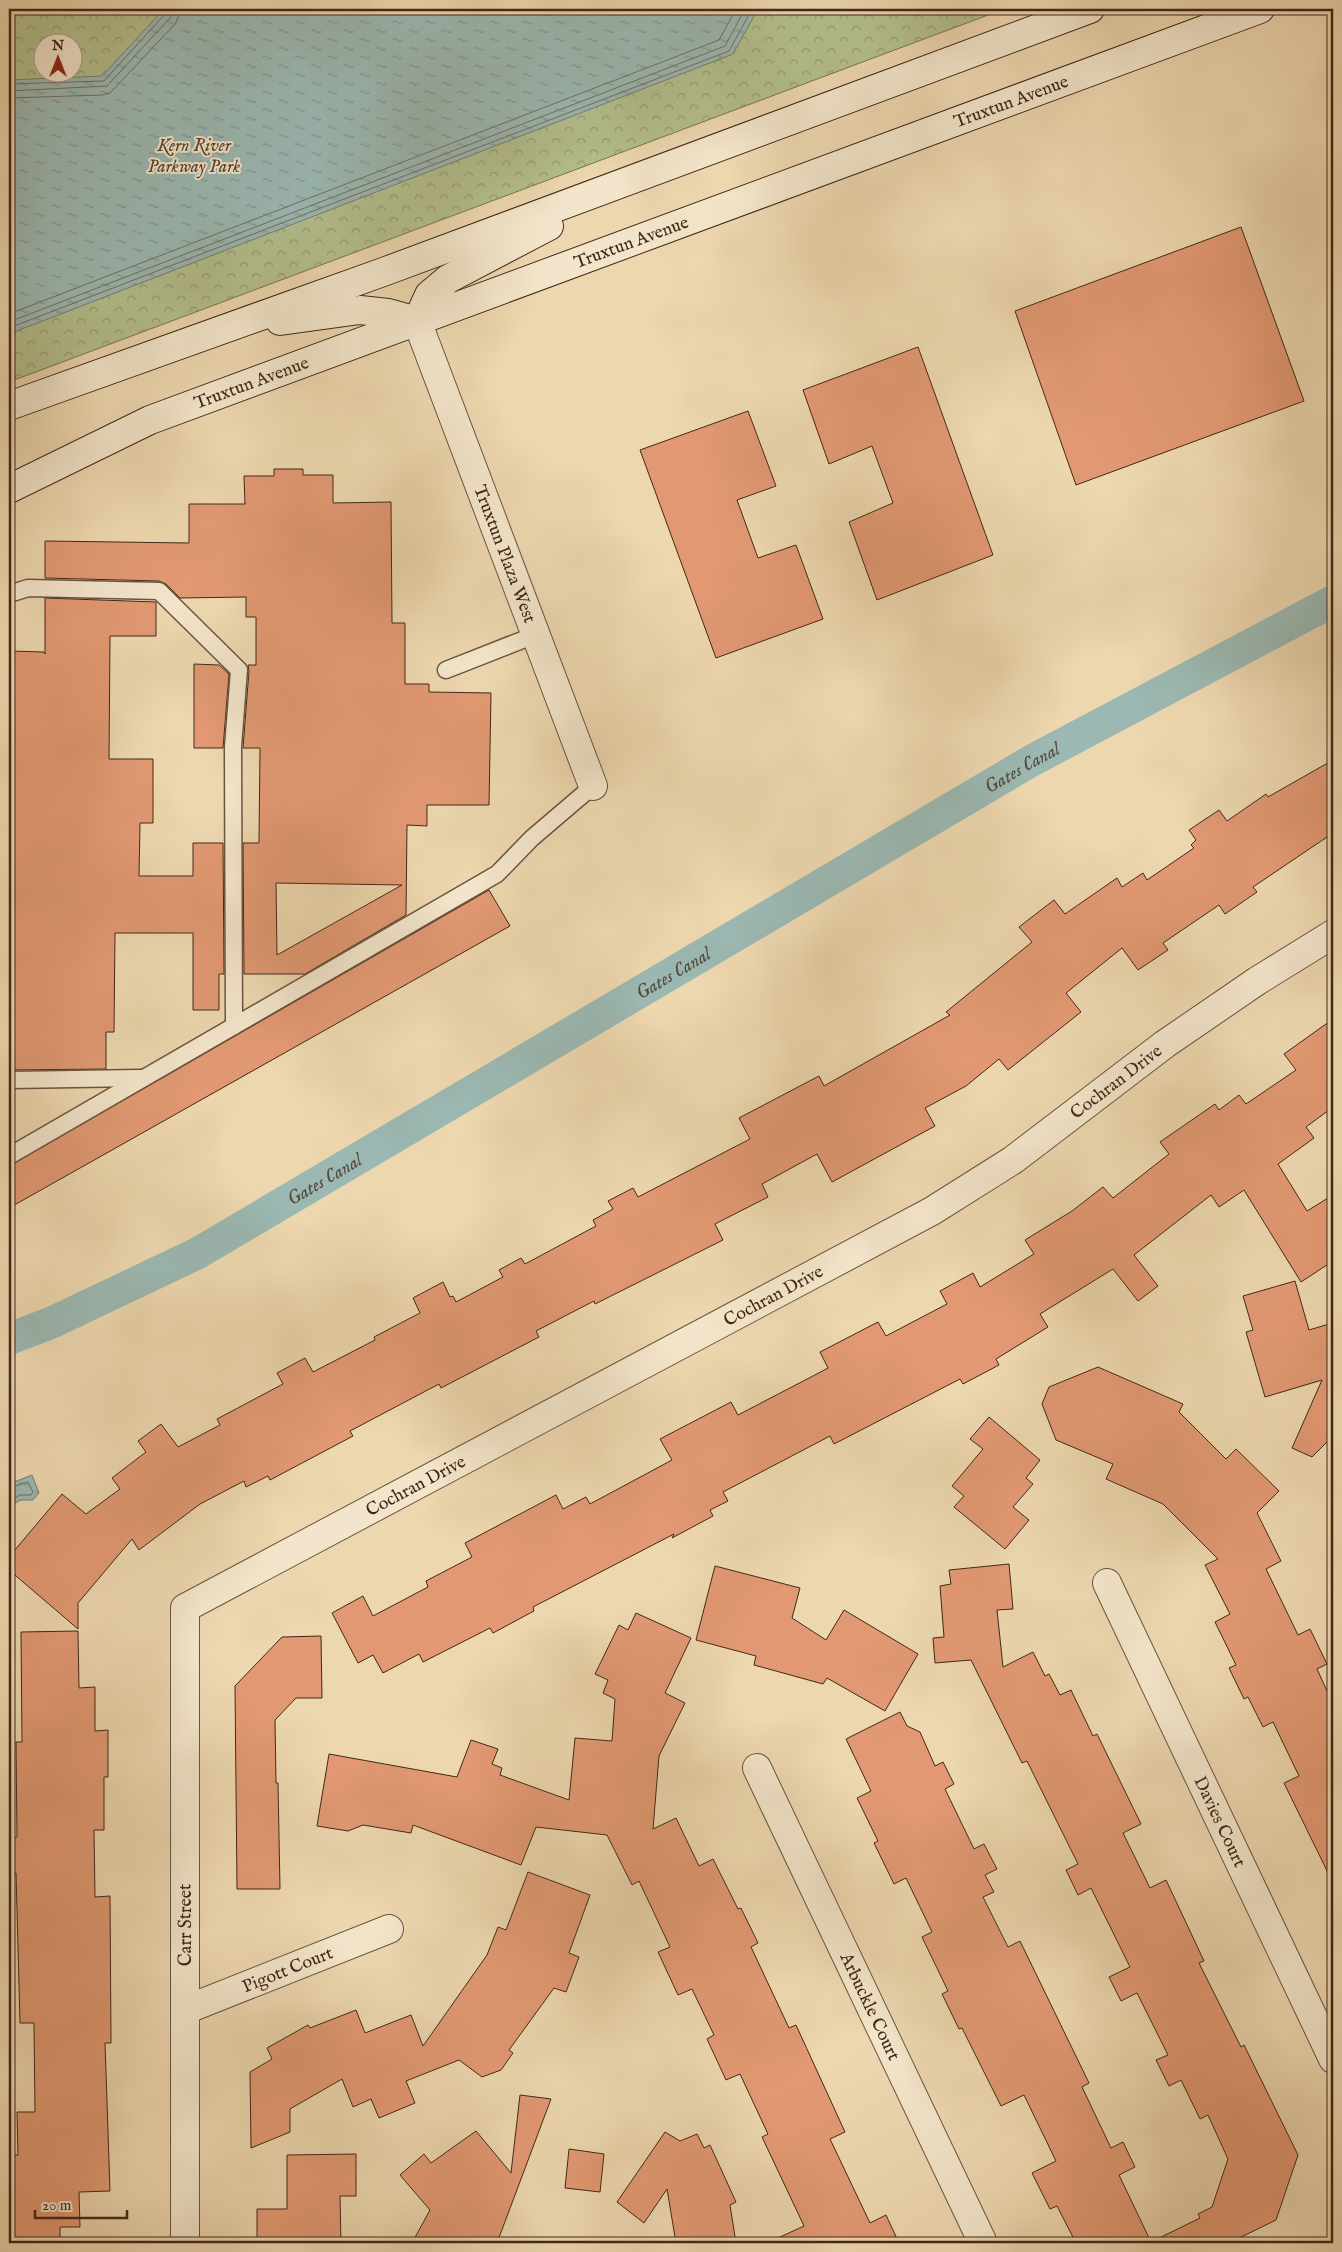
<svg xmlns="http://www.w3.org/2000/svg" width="1342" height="2252" viewBox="0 0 1342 2252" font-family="'IM FELL English',serif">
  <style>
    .park { fill: url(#park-crowns); stroke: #7a7453; fill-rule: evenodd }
    .water { fill: url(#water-ripples); stroke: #777e74 }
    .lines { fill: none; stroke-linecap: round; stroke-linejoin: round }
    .shore { stroke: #6e7065; stroke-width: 1 }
    .canal { stroke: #9bb8b2; stroke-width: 32 }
    .building { fill: #e29973; stroke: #402818; fill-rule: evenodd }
    .lane-casing { stroke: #6b543e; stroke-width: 19 }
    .street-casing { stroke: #6b543e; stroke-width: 30 }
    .secondary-casing { stroke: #402818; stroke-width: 30 }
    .lane { stroke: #f3e5cb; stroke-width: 16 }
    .street { stroke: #f3e5cb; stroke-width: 28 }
    .secondary { stroke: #f3e5cb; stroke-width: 28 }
    .labels { text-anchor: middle; stroke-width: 4; stroke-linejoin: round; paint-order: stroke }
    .street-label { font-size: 18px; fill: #402818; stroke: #f3e5cb }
    .park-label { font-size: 18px; font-style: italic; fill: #574630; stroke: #f3e5cb }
    .water-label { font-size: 19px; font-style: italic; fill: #574c3e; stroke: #f3e5cb }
  </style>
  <defs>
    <pattern id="park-crowns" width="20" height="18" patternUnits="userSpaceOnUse" patternTransform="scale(1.25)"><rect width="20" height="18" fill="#b4bf8e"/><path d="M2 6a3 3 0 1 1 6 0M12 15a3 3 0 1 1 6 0" fill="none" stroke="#949b73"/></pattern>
    <pattern id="water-ripples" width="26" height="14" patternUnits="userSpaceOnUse" patternTransform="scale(1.25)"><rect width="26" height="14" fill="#9bb8b2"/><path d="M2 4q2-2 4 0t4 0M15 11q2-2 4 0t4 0" fill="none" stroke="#809690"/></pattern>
  </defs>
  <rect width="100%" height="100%" fill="#edd7af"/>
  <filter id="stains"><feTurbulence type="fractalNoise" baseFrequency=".004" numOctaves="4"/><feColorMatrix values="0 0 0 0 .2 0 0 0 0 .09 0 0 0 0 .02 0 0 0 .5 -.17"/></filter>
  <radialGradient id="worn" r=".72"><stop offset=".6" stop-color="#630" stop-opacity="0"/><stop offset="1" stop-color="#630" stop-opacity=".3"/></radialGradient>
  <!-- park -->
  <path class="park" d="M9 9H1004L9 382ZM42 42H72V72H42Z"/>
  <!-- water -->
  <g class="water">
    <path d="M164 9H758L733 54 9 334V80L102 76Z"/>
    <path d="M32 1475 39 1493 33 1500H21L9 1506V1484Z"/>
  </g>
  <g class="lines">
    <!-- shore -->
    <g class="shore">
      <path d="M9 84 104 81 165 14 167 9"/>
      <path d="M9 91 107 86 170 18 173 9"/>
      <path d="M9 98 102 95 110 93 176 23 181 9"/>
      <path d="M9 314 719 40 736 9"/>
      <path d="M9 322 725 46 745 9"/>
      <path d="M9 328 729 51 752 9"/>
      <path d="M9 1488 28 1482 33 1492 31 1495H20L9 1501"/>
    </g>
    <!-- canal -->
    <path class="canal" id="s1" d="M9 1339 53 1322 198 1253 1031 761 1333 601"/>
  </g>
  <!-- building -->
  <g class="building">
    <path d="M1241 227 1304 401 1076 485 1015 311Z"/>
    <path d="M918 347 993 555 877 600 849 522 893 503 872 446 829 464 803 390Z"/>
    <path d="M748 411 776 486 737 500 758 558 796 545 823 619 716 658 640 450Z"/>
    <path d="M274 469H303V475H333V503L391 502 392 623H405V684H429V692L491 693 489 805H427V826L407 825 406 915 305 974H244L243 843H259L260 748H243L249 671 248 665H256V617H246V597L180 598 166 584 159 581 45 578V541L189 543V504H245L244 476H274ZM276 883 402 885 277 955Z"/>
    <path d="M45 598 156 602V636H110L109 759H153V823H140L139 876H193V843H223L224 974H219V1010H193V933H115L114 1032H106V1069L9 1070V651L44 652 45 654Z"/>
    <path d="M194 664 219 665 229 674 223 748H194Z"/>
    <path d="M1333 760V833L1253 887 1257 892 1225 914 1219 905 1163 943 1168 950 1138 970 1122 948 1066 993 1081 1012 1008 1070 999 1059 966 1086 925 1108 935 1126 832 1182 817 1154 762 1184 768 1197 715 1224 723 1240 595 1304 594 1301 536 1331 539 1337 441 1388 439 1384 350 1431 353 1436 270 1480 268 1476 246 1487 244 1481 200 1504 139 1550 132 1539 78 1603V1629L9 1570V1557L62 1494 86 1514 120 1489 112 1478 146 1452 138 1441 161 1424 178 1447 220 1425 217 1419 283 1384 277 1373 305 1358 313 1372 375 1340 374 1337 420 1313 413 1298 443 1282 450 1297 453 1296 456 1302 503 1277 499 1270 521 1258 525 1264 596 1226 593 1220 613 1209 608 1201 633 1188 638 1197 750 1139 739 1118 819 1076 824 1086 950 1015 946 1012 1032 942 1019 927 1054 900 1065 914 1117 878 1122 887 1143 873 1147 880 1194 848 1191 845 1196 840 1189 830 1219 810 1227 821 1266 794 1268 797Z"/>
    <path d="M489 890 510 926 9 1208V1166Z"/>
    <path d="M1333 1019V1107L1306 1127 1314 1138 1278 1164 1307 1211 1333 1195V1261L1301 1282 1244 1190 1219 1207 1211 1195 1134 1255 1158 1286 1138 1301 1113 1269 1040 1314 1048 1327 996 1359 999 1365 963 1384 960 1379 834 1444 830 1436 723 1492 728 1501 710 1510 713 1516 672 1538 674 1534 533 1607 534 1611 493 1633 490 1628 423 1662 419 1654 383 1673 373 1655 358 1663 332 1613 363 1596 373 1616 428 1587 426 1581 472 1557 465 1543 556 1495 563 1509 586 1497 590 1504 672 1460 660 1439 731 1402 738 1415 811 1377 828 1368 820 1352 878 1322 886 1336 947 1304 940 1291 973 1273 980 1287 1034 1254 1025 1240 1072 1211 1103 1187 1113 1198 1169 1154 1160 1142 1215 1104 1219 1110 1239 1095 1246 1104 1296 1070 1284 1054Z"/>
    <path d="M1295 1281 1309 1330 1329 1324 1333 1339V1436L1312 1457 1292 1448 1322 1380 1265 1397 1246 1332 1253 1330 1243 1296Z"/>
    <path d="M1098 1367 1183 1404 1179 1412 1226 1459 1236 1449 1279 1491 1257 1513 1281 1561 1266 1569 1298 1635 1310 1629 1327 1664 1317 1669 1333 1704V1883L1284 1783 1299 1776 1273 1722 1263 1727 1248 1697 1244 1699 1229 1668 1236 1665 1215 1622 1230 1614 1205 1565 1218 1559 1163 1504 1106 1479 1113 1464 1056 1440 1042 1404 1049 1387Z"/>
    <path d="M989 1417 1040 1460 1026 1478 1033 1484 1013 1507 1029 1520 1005 1549 954 1507 964 1496 952 1486 983 1449 970 1439Z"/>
    <path d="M1009 1564 1013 1609 997 1610 1003 1667 1033 1652 1045 1676 1049 1674 1060 1695 1071 1690 1093 1736 1097 1734 1141 1824 1123 1833 1150 1888 1166 1880 1204 1961 1199 1963 1241 2047 1244 2045 1298 2155 1276 2220 1229 2243H1076L1057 2206 1050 2209 1032 2173 1056 2161 1024 2095 1001 2106 962 2028 959 2029 942 1994 948 1991 922 1937 932 1932 906 1878 894 1884 874 1843 878 1841 857 1798 871 1791 846 1739 900 1712 907 1726 920 1732 935 1766 943 1762 954 1784 945 1789 974 1849 984 1844 997 1869 985 1875 994 1892 983 1897 1008 1947 1020 1941 1089 2083 1082 2087 1111 2148 1123 2142 1135 2167 1119 2175 1151 2242 1200 2218 1198 2214 1212 2207 1228 2159 1208 2115 1200 2119 1181 2080 1169 2086 1156 2060 1168 2055 1137 1993 1121 2001 1109 1977 1130 1967 1091 1888 1078 1895 1066 1870 1078 1864 1027 1761 1022 1763 971 1660 935 1663 933 1638 944 1637 940 1586 951 1584 949 1570Z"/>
    <path d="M715 1566 800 1588 792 1618 826 1640 844 1610 918 1654 885 1711 827 1678 823 1684 754 1665 756 1656 696 1640Z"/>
    <path d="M636 1613 691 1638 665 1693 685 1703 659 1756 653 1829 676 1818 699 1866 713 1859 738 1909 741 1908 758 1943 751 1947 789 2028 796 2025 845 2132 830 2139 870 2223 886 2215 899 2243H767L804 2226 762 2137 768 2134 740 2074 726 2080 707 2039 714 2035 692 1989 678 1995 658 1952 670 1947 639 1881 632 1885 607 1835 536 1827 521 1865 413 1825 411 1833 363 1825 348 1831 317 1826 329 1754 457 1777 471 1740 498 1749 492 1764 502 1768 500 1775 569 1800 575 1738 612 1741 615 1699 603 1693 608 1680 595 1674 619 1625 628 1630Z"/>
    <path d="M78 1631 79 1688 95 1687V1731L108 1730V1777H104V1830H94L95 1897 110 1896 111 2043H105L110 2191 79 2192 80 2227H60V2242L13 2243V2226H9V2197H12V2155H18L17 2112H35L34 2023H20L16 1873H9V1837H17L16 1742H22L21 1632Z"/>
    <path d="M321 1636 322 1698H296L275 1720 276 1783H278L280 1889H237L235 1686 282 1637Z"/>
    <path d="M528 1872 590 1895 569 1953 579 1957 566 1992 554 1988 509 2050 513 2053 501 2070 482 2077 459 2060 406 2081 415 2103 379 2118 371 2099 353 2107 342 2079 290 2109V2132L251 2148 250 2072 272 2059 267 2048 308 2025 310 2028 356 2010 365 2033 411 2015 423 2046 487 1955 498 1927 506 1930Z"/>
    <path d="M520 2095 551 2099 497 2243H412L430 2210 400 2175 424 2154 431 2163 476 2131 511 2173Z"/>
    <path d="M665 2132 680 2141 697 2134 704 2148 710 2145 736 2202 730 2205 736 2243H676L667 2189 644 2223 617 2202Z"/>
    <path d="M569 2149 604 2154 600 2192 565 2188Z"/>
    <path d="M356 2154V2196H340L341 2243H257V2209H287V2155Z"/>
  </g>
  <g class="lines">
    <!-- lane casing -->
    <g class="lane-casing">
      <g id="lane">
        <path d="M9 594 28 588 159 591 239 670 233 747 234 1026"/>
        <path d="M446 670 535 635"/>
        <path d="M9 1080 141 1078"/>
        <path d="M9 1156 497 874 532 838 593 786"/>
      </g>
    </g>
    <!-- street casing -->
    <g class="street-casing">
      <g id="street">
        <path id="s2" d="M417 321 593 786"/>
        <path id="s3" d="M1107 1583 1333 2059"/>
        <path id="s4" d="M757 1768 983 2243"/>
        <path id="s5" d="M185 2010 389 1929"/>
        <path id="s6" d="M185 2243V1608L932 1211 1013 1160 1165 1044 1257 981 1333 934"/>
      </g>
    </g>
    <!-- secondary casing -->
    <g class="secondary-casing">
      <g id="secondary">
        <path d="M280 321 360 310 388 313 417 321"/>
        <path d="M417 321 429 295 448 279 549 226"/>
        <path d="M9 406 386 271 1090 9"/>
        <path id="s7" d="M9 489 150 420 1260 9"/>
      </g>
    </g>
    <!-- lane -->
    <use href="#lane" class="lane"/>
    <!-- street -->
    <use href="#street" class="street"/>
    <!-- secondary -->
    <use href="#secondary" class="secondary"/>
  </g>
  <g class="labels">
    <!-- street labels -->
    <g class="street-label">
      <text dy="6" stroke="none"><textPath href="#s7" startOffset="1075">Truxtun Avenue</textPath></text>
      <text dy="6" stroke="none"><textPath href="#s7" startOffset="670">Truxtun Avenue</textPath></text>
      <text dy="6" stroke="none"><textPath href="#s7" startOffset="265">Truxtun Avenue</textPath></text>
      <text dy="6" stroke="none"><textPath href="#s2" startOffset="249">Truxtun Plaza West</textPath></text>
      <text dy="6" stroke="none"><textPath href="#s6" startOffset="1706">Cochran Drive</textPath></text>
      <text dy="6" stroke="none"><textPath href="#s6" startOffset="1301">Cochran Drive</textPath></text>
      <text dy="6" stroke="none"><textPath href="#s6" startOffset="896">Cochran Drive</textPath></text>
      <text dy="6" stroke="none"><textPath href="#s3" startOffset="264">Davies Court</textPath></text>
      <text transform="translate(185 1925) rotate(-90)" y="6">Carr Street</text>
      <text dy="6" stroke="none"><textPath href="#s5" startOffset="110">Pigott Court</textPath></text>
      <text dy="6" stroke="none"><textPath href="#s4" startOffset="264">Arbuckle Court</textPath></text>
    </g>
    <!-- park labels -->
    <g class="park-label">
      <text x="194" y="151">Kern River<tspan x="194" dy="21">Parkway Park</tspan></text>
    </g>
    <!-- water labels -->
    <g class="water-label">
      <text dy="7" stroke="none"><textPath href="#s1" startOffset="1164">Gates Canal</textPath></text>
      <text dy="7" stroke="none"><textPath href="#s1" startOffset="759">Gates Canal</textPath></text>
      <text dy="7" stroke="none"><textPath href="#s1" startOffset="354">Gates Canal</textPath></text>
    </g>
  </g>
  <!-- margin -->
  <rect width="1342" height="2252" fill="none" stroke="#edd7af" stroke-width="30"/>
  <rect x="10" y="10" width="1322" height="2232" fill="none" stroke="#402818" stroke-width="2.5"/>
  <rect x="15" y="15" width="1312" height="2222" fill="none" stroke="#402818"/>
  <!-- north arrow -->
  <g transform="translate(58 58)"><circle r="24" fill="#f3e5cb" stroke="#ab9983"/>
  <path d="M0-4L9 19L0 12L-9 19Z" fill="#8f2418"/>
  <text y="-8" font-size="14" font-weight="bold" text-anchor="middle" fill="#402818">N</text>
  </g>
  <!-- scale -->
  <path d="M35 2210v8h92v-8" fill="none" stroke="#402818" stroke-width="2.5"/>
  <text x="42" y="2210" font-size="15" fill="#402818" stroke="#f3e5cb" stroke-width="4" paint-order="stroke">20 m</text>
  <rect width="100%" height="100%" filter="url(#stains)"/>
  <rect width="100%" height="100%" fill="url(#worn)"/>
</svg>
